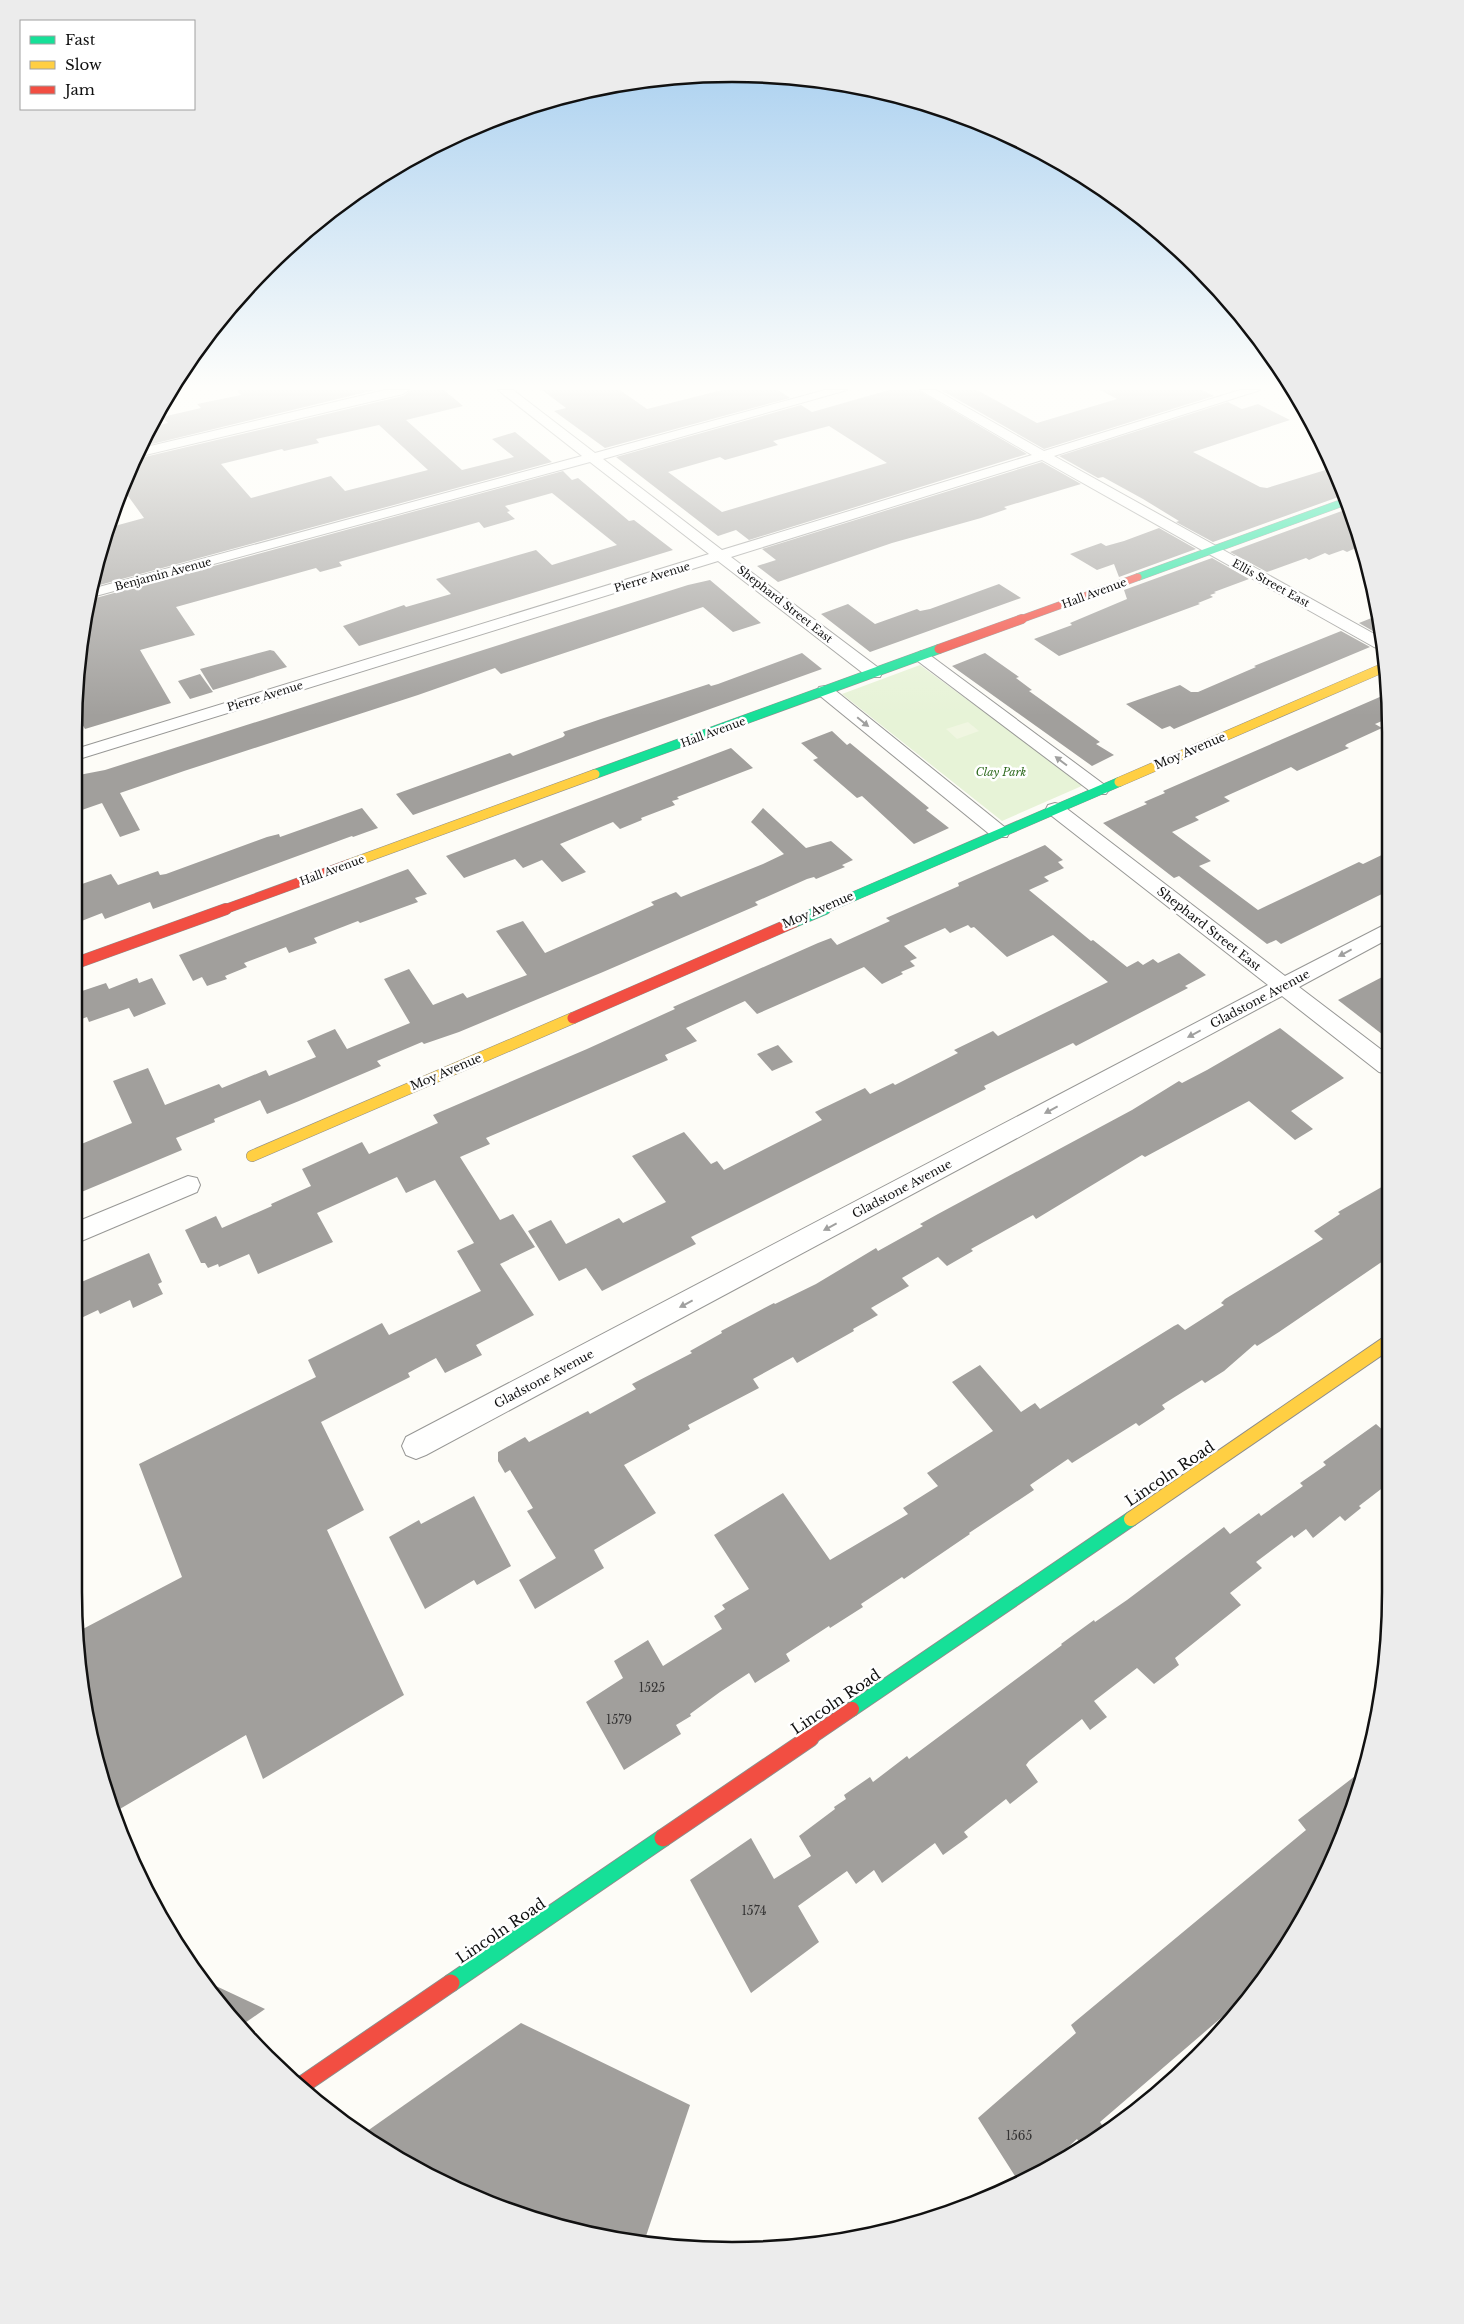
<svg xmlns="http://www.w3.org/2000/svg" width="1464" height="2324" viewBox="0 0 1464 2324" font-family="'Libre Baskerville',serif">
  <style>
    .green { fill: #e7f3d7 }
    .pitch { fill: #f0f6e1 }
    .building { fill: #a19f9c; fill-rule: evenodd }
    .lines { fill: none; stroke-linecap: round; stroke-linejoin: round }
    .street-casing { stroke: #979795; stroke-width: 2 }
    .fast-far4-casing { stroke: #8e8d8b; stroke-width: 8 }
    .fast-far3-casing { stroke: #8e8d8b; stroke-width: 10 }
    .fast-far2-casing { stroke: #8e8d8b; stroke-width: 12 }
    .fast-far1-casing { stroke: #8e8d8b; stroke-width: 16 }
    .fast-casing { stroke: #8e8d8b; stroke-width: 19 }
    .slow-far2-casing { stroke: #8e8d8b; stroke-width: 10 }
    .slow-far1-casing { stroke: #8e8d8b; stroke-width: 12 }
    .slow-casing { stroke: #8e8d8b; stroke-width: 16 }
    .jam-far4-casing { stroke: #8e8d8b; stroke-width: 8 }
    .jam-far3-casing { stroke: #8e8d8b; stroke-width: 10 }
    .jam-far2-casing { stroke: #8e8d8b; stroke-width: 12 }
    .jam-far1-casing { stroke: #8e8d8b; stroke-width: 16 }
    .jam-casing { stroke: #8e8d8b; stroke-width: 19 }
    .street { fill: #fffffe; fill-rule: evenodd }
    .fast-far4 { stroke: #16e098; stroke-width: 7 }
    .fast-far3 { stroke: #16e098; stroke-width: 9 }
    .fast-far2 { stroke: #16e098; stroke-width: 11 }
    .fast-far1 { stroke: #16e098; stroke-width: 14 }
    .fast { stroke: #16e098; stroke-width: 17 }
    .slow-far2 { stroke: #ffcf43; stroke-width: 9 }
    .slow-far1 { stroke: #ffcf43; stroke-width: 11 }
    .slow { stroke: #ffcf43; stroke-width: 14 }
    .jam-far4 { stroke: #f24e42; stroke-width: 7 }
    .jam-far3 { stroke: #f24e42; stroke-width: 9 }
    .jam-far2 { stroke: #f24e42; stroke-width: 11 }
    .jam-far1 { stroke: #f24e42; stroke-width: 14 }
    .jam { stroke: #f24e42; stroke-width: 17 }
    .oneway { fill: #a0a09f }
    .labels { text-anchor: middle; stroke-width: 5; stroke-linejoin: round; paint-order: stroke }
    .far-street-label { font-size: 11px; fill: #111; stroke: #fff }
    .far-park-label { font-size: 11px; font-style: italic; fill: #2f6b1f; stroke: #fff }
    .street-label { font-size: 12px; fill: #111; stroke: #fff }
    .near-number-label { font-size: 12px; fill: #353434 }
    .near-street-label { font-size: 15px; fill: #111; stroke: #fff }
    .rim { fill: none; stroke: #111; stroke-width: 2.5 }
  </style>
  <rect width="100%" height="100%" fill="#fdfcf7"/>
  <!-- green -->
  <path class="green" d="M920 665 1084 785 1002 821 842 694Z"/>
  <!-- pitch -->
  <path class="pitch" d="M968 722 979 731 957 739 946 729Z"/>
  <!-- building -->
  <g class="building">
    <path d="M237 390H375L144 446 155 426 168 423 162 417 201 408 197 404 241 395Z"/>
    <path d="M411 390H444L463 406 406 420 462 470 514 457 492 439 515 432 552 462 96 586 111 527 144 518 123 489 124 480 136 459 403 396ZM379 425 428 470 345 491 331 476 251 498 221 464 282 449 284 451 319 443 316 439Z"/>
    <path d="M542 390H620L647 409 722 390H778L790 398 605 448 554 411 566 408Z"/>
    <path d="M889 390H918L1027 454 749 540 736 530 718 536 616 457 801 405 812 412ZM829 426 887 463 722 512 668 472 720 457 725 460 778 445 773 441Z"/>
    <path d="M941 390H977L1037 423 1117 399 1100 390H1202L1214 396 1044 449Z"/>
    <path d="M1228 402 1242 409 1258 404 1290 420 1193 452 1260 487 1267 488 1332 468 1344 495 1213 542 1176 522 1179 521 1143 499 1103 477 1098 478 1059 456Z"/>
    <path d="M1042 462 1081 484 1004 507 1007 509 981 518 892 543 778 582 757 566 776 560 762 549Z"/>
    <path d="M563 471 572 480 578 478 629 521 634 520 673 550 359 646 343 626 404 605 406 607 451 594 436 579 536 550 552 565 617 545 552 493 505 506 510 511 507 512 515 519 484 528 479 522 339 562 342 566 320 572 316 568 176 607 195 635 140 650 171 703 85 729 79 719V646L92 599Z"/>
    <path d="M1350 508 1355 520 1360 546 1347 552 1343 550 1329 555 1325 553 1309 560 1306 558 1267 572 1230 552Z"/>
    <path d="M1159 528 1196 549 1119 577 1114 564 1097 570 1070 554 1101 543 1106 546 1124 541Z"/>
    <path d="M1212 558 1249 579 1214 592 1216 593 1210 595 1213 597 1198 603 1200 604 1059 656 1034 639 1072 625 1070 623 1127 599 1124 590Z"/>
    <path d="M710 580 761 623 733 632 703 607 501 674 495 668 418 695 184 771 120 793 140 830 120 837 102 803 79 811V775L105 770 688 585Z"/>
    <path d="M999 584 1021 598 870 652 821 614 848 604 875 624 917 609 920 611 930 609Z"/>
    <path d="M1374 617 1377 629 1378 634 1359 623Z"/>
    <path d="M1341 631 1370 647 1174 729 1170 726 1162 729 1126 704 1180 685 1191 692H1198L1256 667 1254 666Z"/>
    <path d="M270 650 274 651 287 667 213 690 200 669Z"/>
    <path d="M802 653 822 669 413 815 396 794 510 753 513 756 563 737 565 735 563 732 601 719 709 684 711 686 718 684Z"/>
    <path d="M985 653 1019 677 1016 678 1032 690 1029 691 1100 742 1096 744 1114 755 1092 766 952 666Z"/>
    <path d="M200 674 213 692 190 699 178 681Z"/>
    <path d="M1389 693V718L1375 724 1382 728 1347 744 1345 746 1349 748 1297 771 1291 767 1224 797 1230 801 1195 817 1199 820 1172 832 1211 861 1199 866 1258 910 1359 862 1363 864 1388 852V891L1281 944 1276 940 1267 944 1179 876 1174 878 1103 823 1147 804 1144 802 1165 793 1163 791Z"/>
    <path d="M832 731 847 745 850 743 929 808 926 810 949 828 914 844 862 796 857 798 813 760 818 758 801 743Z"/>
    <path d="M731 748 753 768 677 797 679 799 672 801 675 805 641 818 642 820 620 829 613 822 560 844 586 872 562 882 542 860 523 868 515 859 464 878 446 856Z"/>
    <path d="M362 808 378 828 353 837 352 836 153 909 150 902 105 919 102 913 79 922V885L111 874 118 885 158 871 160 875 166 874 267 837 279 834 280 837Z"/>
    <path d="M763 808 806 848 831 841 853 860 842 865 845 867 816 879 814 877 807 879 755 902 758 905 603 972 459 1032 424 1044 422 1042 377 1061 381 1066 299 1101 267 1114 260 1100 214 1119 215 1122 176 1138 182 1150 79 1193V1145L132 1123 113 1081 148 1068 165 1105 219 1084 222 1088 266 1070 269 1076 316 1057 307 1041 335 1029 347 1049 410 1023 384 979 409 969 433 1005 463 993 467 998 527 975 496 931 523 921 545 953 654 905 651 902 676 892 681 897 763 864 784 854 751 822Z"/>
    <path d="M1045 845 1063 860 1058 862 1064 868 1044 877 1049 881 1029 890 1091 941 1093 940 1127 967 1138 961 1143 965 1153 959 1158 963 1179 953 1206 975 1185 986 1188 988 1076 1046 1073 1043 984 1086 986 1089 691 1237 696 1244 602 1291 586 1268 559 1281 528 1231 551 1220 566 1244 619 1218 623 1223 666 1202 632 1156 684 1132 711 1164 717 1161 724 1170 822 1120 815 1112 865 1088 870 1094 893 1083 895 1085 958 1053 954 1050 993 1031 998 1036 1108 982 1053 935 1007 957 974 927 971 928 968 925 950 933 945 928 904 946 917 958 910 961 915 966 901 972 903 974 882 984 864 967 757 1014 745 1001 686 1028 697 1041 665 1055 668 1060 486 1138 490 1144 460 1157 500 1220 513 1214 535 1247 500 1264 534 1315 476 1345 482 1355 445 1373 436 1358 408 1373 410 1377 321 1422 364 1510 327 1530 404 1695 263 1779 246 1735 113 1813 79 1678V1631L182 1577 139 1464 316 1377 308 1360 382 1323 389 1335 481 1291 457 1251 474 1243 435 1180 406 1193 397 1177 317 1213 333 1242 258 1274 249 1254 219 1267 218 1264 208 1268 205 1263H201L185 1230 216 1216 222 1228 272 1206 271 1204 311 1186 302 1169 362 1142 369 1154 438 1123 433 1115 587 1049 675 1009 673 1007 818 943 831 938 837 945 890 921 886 918 959 886 958 883Z"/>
    <path d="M408 869 427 894 415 898 418 902 360 923 358 921 314 938 317 943 289 953 286 947 244 963 247 967 225 976 227 979 207 986 202 977 193 981 179 955Z"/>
    <path d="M1388 974V997L1387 1038 1338 1000Z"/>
    <path d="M137 978 139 983 152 978 166 1004 134 1017 129 1008 89 1022 87 1017 79 1020V992L106 983 109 989Z"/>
    <path d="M1280 1028 1344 1078 1291 1111 1313 1129 1295 1140 1249 1101 1145 1157 1142 1155 1036 1219 1033 1215 971 1249 973 1251 947 1266 938 1257 902 1278 909 1286 871 1308 878 1315 853 1329 854 1331 797 1363 793 1357 753 1379 759 1388 688 1425 690 1429 624 1465 656 1513 594 1550 604 1568 535 1609 519 1580 556 1558 527 1511 533 1508 510 1470 505 1473 498 1461V1452L525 1437 529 1442 588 1411 590 1414 636 1389 632 1384 692 1353 690 1351 722 1333 721 1331 774 1303 775 1304 816 1284 876 1248 878 1251 923 1226 920 1224 938 1214 1132 1110 1179 1081 1182 1083 1207 1070Z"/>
    <path d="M778 1045 793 1062 772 1071 757 1054Z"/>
    <path d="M1387 1184 1386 1259 1279 1332 1257 1346 1255 1344 1224 1371 1205 1383 1202 1380 1162 1405 1165 1409 1139 1426 1136 1423 1072 1463 1068 1459 1030 1485 1034 1490 969 1533 970 1534 904 1579 902 1577 861 1604 863 1607 830 1628 829 1626 786 1654 790 1661 755 1683 749 1673 720 1692 690 1714 691 1716 676 1725 681 1734 624 1770 586 1702 623 1678 614 1661 648 1640 663 1666 722 1629 714 1616 725 1609 722 1605 749 1589 714 1535 783 1493 830 1560 908 1514 903 1508 938 1486 927 1473 993 1431 952 1382 980 1365 1021 1412 1035 1403 1040 1409 1174 1326 1178 1324 1185 1330 1224 1305 1221 1303 1225 1299 1323 1239 1314 1231 1340 1214 1338 1212Z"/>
    <path d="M149 1253 162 1282 158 1284 163 1294 133 1308 130 1300 100 1314 98 1310 79 1319V1283Z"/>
    <path d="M1376 1424 1386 1433 1385 1486 1359 1506 1361 1508 1345 1521 1340 1516 1313 1538 1306 1529 1294 1538 1292 1535 1256 1562 1262 1568 1230 1593 1241 1605 1175 1658 1179 1665 1154 1684 1137 1668 1094 1701 1107 1717 1090 1730 1082 1719 1029 1761 1026 1765 1038 1782 1010 1804 1006 1799 964 1832 968 1837 943 1855 935 1843 882 1883 874 1870 856 1884 847 1871 798 1906 819 1942 751 1993 690 1880 751 1838 774 1879 811 1856 799 1836 835 1809 834 1807 846 1799 844 1795 870 1777 873 1782 907 1756 909 1759 1062 1645 1061 1644 1094 1620 1095 1622 1127 1600 1224 1527 1230 1534 1259 1513 1261 1516 1303 1486 1300 1483 1326 1465 1323 1462Z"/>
    <path d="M474 1496 511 1566 477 1585 474 1580 425 1609 389 1537 419 1520 421 1524Z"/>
    <path d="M1359 1773 1340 1844 1257 1987 1100 2122 1106 2131 1082 2146 1077 2139 1042 2171 1020 2184 978 2118 1076 2033 1071 2025 1306 1830 1298 1820Z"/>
    <path d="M201 1979 265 2009 242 2025 210 1992Z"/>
    <path d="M521 2023 690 2105 644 2242 604 2238 521 2215 441 2182 363 2134Z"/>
  </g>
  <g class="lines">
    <!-- street casing -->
    <g class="street-casing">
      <g id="street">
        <path d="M385 390H409L403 394 137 457 142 448Z"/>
        <path d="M498 390H513L595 453 825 390H847L603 459 722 550 1032 455 920 390H936L1044 451 1240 390H1260L1054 456 1378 636 1381 649 1374 647 1042 460 731 557 880 669 882 673 880 677H868L718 561 79 759V748L709 554 590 462 92 597 95 588 582 456Z"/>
        <path d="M921 651 927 653 1106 786 1109 790 1106 794H1094L915 659 913 656Z"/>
        <path d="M825 686 831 687 1007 829 1009 833 1007 837H993L819 695 817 691 819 687Z"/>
        <path d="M1055 803 1062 805 1285 976 1388 923V939L1299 987 1387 1054V1074L1379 1072 1282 996 426 1455 416 1459 406 1455 402 1446 406 1437 1268 985 1048 813 1046 809 1048 805Z"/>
        <path d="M188 1176 197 1178 200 1185 197 1192 79 1242V1221Z"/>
      </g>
    </g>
    <!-- fast-far4 casing -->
    <g class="fast-far4-casing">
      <path id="fast-far4" d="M1138 577 1347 501"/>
    </g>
    <!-- fast-far3 casing -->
    <g class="fast-far3-casing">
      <g id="fast-far3">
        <path d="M595 774 939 649"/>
        <path d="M822 910 1119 782"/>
      </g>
    </g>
    <!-- fast-far2 casing -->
    <g class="fast-far2-casing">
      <path id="fast-far2" d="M794 922 825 909"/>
    </g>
    <!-- fast-far1 casing -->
    <g class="fast-far1-casing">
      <path id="fast-far1" d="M852 1709 1131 1519"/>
    </g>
    <!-- fast casing -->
    <g class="fast-casing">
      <path id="fast" d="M451 1983 663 1838"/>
    </g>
    <!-- slow-far2 casing -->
    <g class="slow-far2-casing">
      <g id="slow-far2">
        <path d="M1119 782 1385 667"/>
        <path d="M349 864 595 774"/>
      </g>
    </g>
    <!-- slow-far1 casing -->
    <g class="slow-far1-casing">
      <path id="slow-far1" d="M252 1156 573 1018"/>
    </g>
    <!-- slow casing -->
    <g class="slow-casing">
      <path id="slow" d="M1131 1519 1386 1344"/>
    </g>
    <!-- jam-far4 casing -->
    <g class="jam-far4-casing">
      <path id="jam-far4" d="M1019 620 1138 577"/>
    </g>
    <!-- jam-far3 casing -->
    <g class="jam-far3-casing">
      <g id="jam-far3">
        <path d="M939 649 1022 619"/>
        <path d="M223 910 349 864"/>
      </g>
    </g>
    <!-- jam-far2 casing -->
    <g class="jam-far2-casing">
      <g id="jam-far2">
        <path d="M79 962 226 909"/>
        <path d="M573 1018 794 922"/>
      </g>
    </g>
    <!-- jam-far1 casing -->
    <g class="jam-far1-casing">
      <path id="jam-far1" d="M808 1739 852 1709"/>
    </g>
    <!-- jam casing -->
    <g class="jam-casing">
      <g id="jam">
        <path d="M663 1838 810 1738"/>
        <path d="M302 2085 451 1983"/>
      </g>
    </g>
    <!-- street -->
    <use href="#street" class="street"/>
    <!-- fast-far4 -->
    <use href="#fast-far4" class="fast-far4"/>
    <!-- fast-far3 -->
    <use href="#fast-far3" class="fast-far3"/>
    <!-- fast-far2 -->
    <use href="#fast-far2" class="fast-far2"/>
    <!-- fast-far1 -->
    <use href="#fast-far1" class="fast-far1"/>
    <!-- fast -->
    <use href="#fast" class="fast"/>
    <!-- slow-far2 -->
    <use href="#slow-far2" class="slow-far2"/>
    <!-- slow-far1 -->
    <use href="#slow-far1" class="slow-far1"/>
    <!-- slow -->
    <use href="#slow" class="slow"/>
    <!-- jam-far4 -->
    <use href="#jam-far4" class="jam-far4"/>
    <!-- jam-far3 -->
    <use href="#jam-far3" class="jam-far3"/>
    <!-- jam-far2 -->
    <use href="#jam-far2" class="jam-far2"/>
    <!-- jam-far1 -->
    <use href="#jam-far1" class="jam-far1"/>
    <!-- jam -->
    <use href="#jam" class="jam"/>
  </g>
  <!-- one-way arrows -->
  <defs><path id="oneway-solid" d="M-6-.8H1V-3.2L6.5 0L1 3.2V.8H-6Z" transform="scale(1.25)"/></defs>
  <g class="oneway">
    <use href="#oneway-solid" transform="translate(863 722) rotate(39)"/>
    <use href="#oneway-solid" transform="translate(1061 761) rotate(-143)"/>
    <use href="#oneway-solid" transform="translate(1345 953) rotate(152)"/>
    <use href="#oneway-solid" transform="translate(1194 1034) rotate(152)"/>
    <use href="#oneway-solid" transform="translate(1051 1110) rotate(152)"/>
    <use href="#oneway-solid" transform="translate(830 1227) rotate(152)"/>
    <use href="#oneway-solid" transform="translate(686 1304) rotate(152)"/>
  </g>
  <!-- sky -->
  <linearGradient id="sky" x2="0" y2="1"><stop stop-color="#9dc9ee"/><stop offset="0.54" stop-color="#fefefb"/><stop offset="1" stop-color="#fefefb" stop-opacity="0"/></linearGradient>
  <rect width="1464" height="716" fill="url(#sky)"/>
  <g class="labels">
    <!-- far-street labels -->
    <g class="far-street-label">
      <text transform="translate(163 574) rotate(-15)" y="4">Benjamin Avenue</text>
      <text transform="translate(652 577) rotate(-17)" y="4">Pierre Avenue</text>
      <text transform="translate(1271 583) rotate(29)" y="4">Ellis Street East</text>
      <text transform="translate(1094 593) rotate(-20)" y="4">Hall Avenue</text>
      <text transform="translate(785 604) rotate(38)" y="4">Shephard Street East</text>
      <text transform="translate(265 696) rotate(-17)" y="4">Pierre Avenue</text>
      <text transform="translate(713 732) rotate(-20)" y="4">Hall Avenue</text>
      <text transform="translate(332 870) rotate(-20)" y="4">Hall Avenue</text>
    </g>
    <!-- far-park labels -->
    <g class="far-park-label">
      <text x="1001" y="776">Clay Park</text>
    </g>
    <!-- street labels -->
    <g class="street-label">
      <text transform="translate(1190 751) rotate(-23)" y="4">Moy Avenue</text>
      <text transform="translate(818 910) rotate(-23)" y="4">Moy Avenue</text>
      <text transform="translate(1209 929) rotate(38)" y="4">Shephard Street East</text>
      <text transform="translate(1260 999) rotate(-28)" y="4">Gladstone Avenue</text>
      <text transform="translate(446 1072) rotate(-23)" y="4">Moy Avenue</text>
      <text transform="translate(902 1189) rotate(-28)" y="4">Gladstone Avenue</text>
      <text transform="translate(544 1379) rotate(-28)" y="4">Gladstone Avenue</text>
    </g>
    <!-- near-number labels -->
    <g class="near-number-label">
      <text x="652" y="1692">1525</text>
      <text x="619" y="1724">1579</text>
      <text x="754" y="1915">1574</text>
      <text x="1019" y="2140">1565</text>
    </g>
    <!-- near-street labels -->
    <g class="near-street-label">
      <text transform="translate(1170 1474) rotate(-34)" y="5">Lincoln Road</text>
      <text transform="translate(836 1702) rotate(-34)" y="5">Lincoln Road</text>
      <text transform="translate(501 1931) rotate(-34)" y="5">Lincoln Road</text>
    </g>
  </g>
  <!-- crop -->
  <path d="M0 0H1464V2324H0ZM732 82H732A650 650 0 0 1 1382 732V1592A650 650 0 0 1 732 2242H732A650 650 0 0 1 82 1592V732A650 650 0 0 1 732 82Z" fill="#ececec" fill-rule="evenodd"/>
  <path class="rim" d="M732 82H732A650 650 0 0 1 1382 732V1592A650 650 0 0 1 732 2242H732A650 650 0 0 1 82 1592V732A650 650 0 0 1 732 82Z"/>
  <!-- legend -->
  <rect x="20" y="20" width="175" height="90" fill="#ffffff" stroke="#a0a0a0"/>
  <rect x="30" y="36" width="25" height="8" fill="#16e098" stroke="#a0a0a0"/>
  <text x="65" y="45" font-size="15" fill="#111111">Fast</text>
  <rect x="30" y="61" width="25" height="8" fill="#ffcf43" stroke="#a0a0a0"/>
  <text x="65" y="70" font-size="15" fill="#111111">Slow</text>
  <rect x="30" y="86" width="25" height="8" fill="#f24e42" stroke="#a0a0a0"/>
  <text x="65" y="95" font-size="15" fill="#111111">Jam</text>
</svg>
